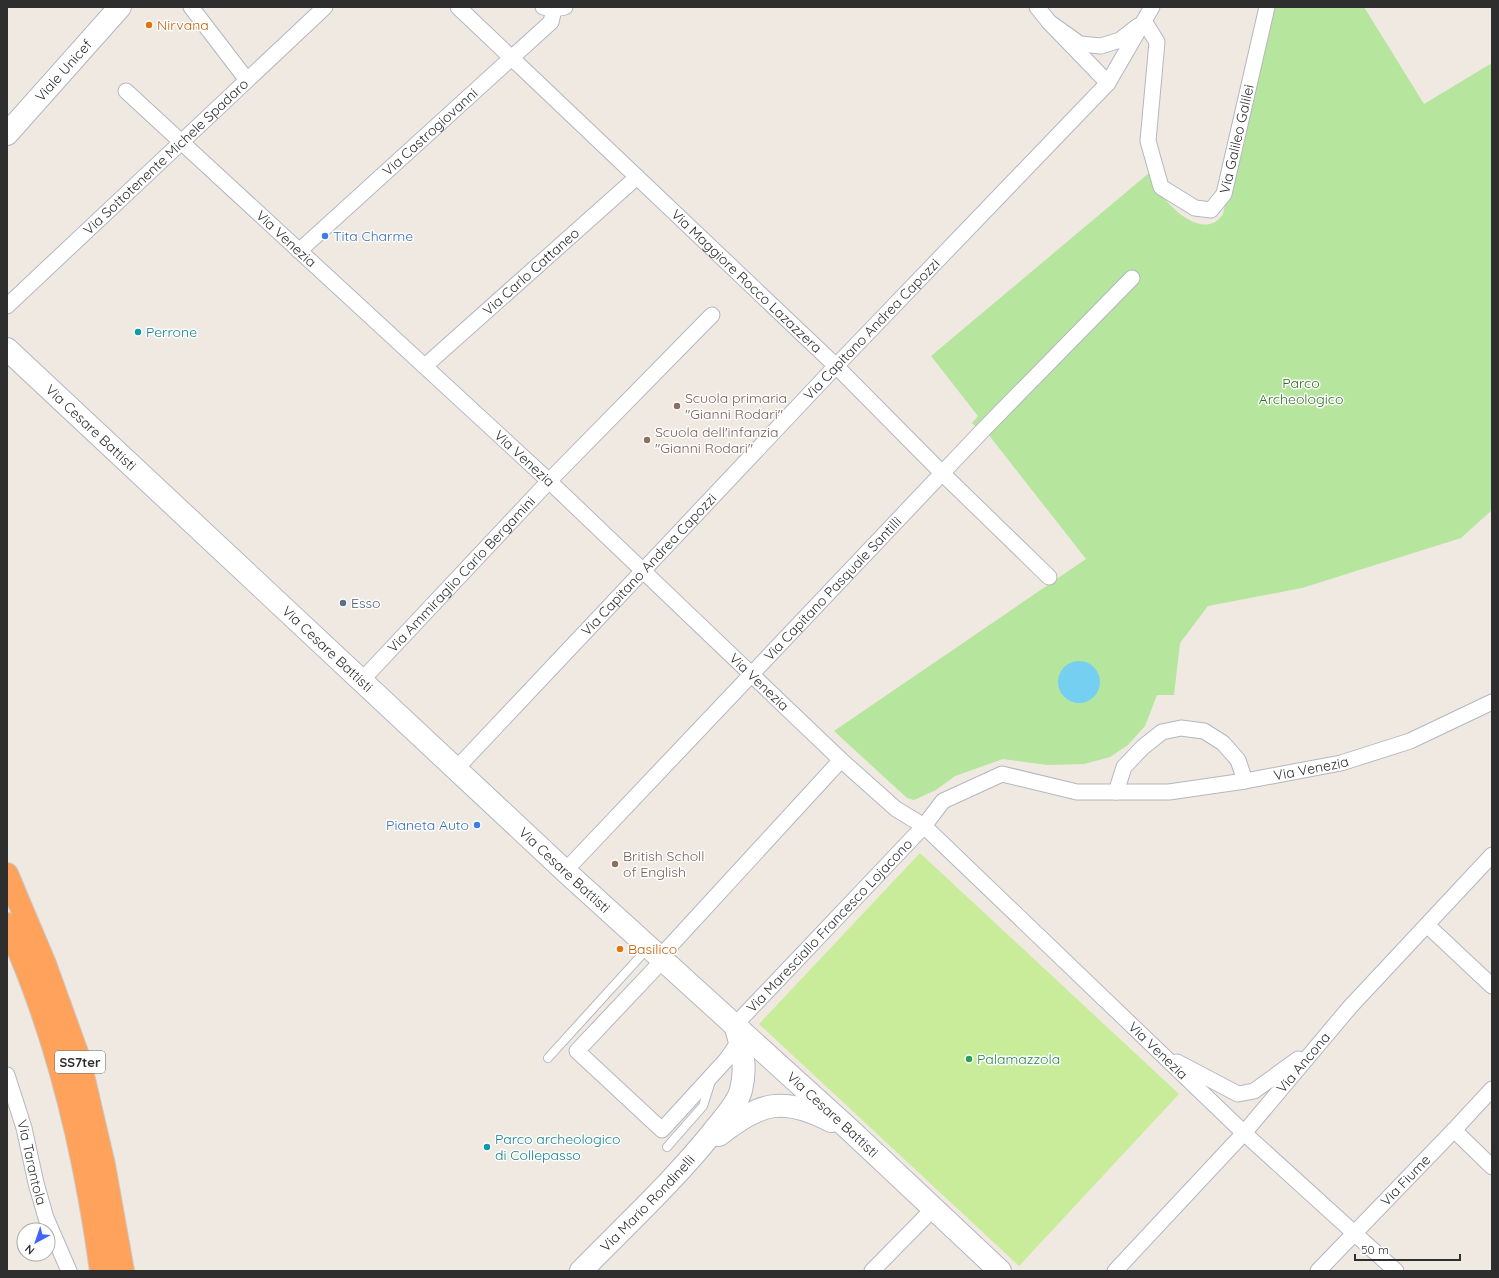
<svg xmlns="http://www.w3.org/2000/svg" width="1499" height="1278" viewBox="0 0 1499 1278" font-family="Quicksand,sans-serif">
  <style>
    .park { fill: #b6e59e }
    .pitch { fill: #c9ec9a }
    .water { fill: #75cff0 }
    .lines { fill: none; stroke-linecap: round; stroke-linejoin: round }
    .lane-casing { stroke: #b4b7c1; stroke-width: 10 }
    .street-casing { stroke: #b4b7c1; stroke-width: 17 }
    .secondary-casing { stroke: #b4b7c1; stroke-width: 24 }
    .highway-casing { stroke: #c9c9c9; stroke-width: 24 }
    .lane { stroke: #fff; stroke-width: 8 }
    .street { stroke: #fff; stroke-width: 15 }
    .secondary { stroke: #fff; stroke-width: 22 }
    .highway { stroke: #ffa35c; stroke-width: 22 }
    .food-dot { fill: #e8710a; stroke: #fff; stroke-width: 1.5 }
    .shop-dot { fill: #3f7fe0; stroke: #fff; stroke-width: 1.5 }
    .culture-dot { fill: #0f9aa8; stroke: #fff; stroke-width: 1.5 }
    .education-dot { fill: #8d6e63; stroke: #fff; stroke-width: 1.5 }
    .service-dot { fill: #5c6f8a; stroke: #fff; stroke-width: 1.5 }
    .leisure-dot { fill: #2e9e5b; stroke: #fff; stroke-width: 1.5 }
    .labels { text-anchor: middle; stroke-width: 3; stroke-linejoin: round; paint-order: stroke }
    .shield { fill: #fff; stroke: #6d6d6d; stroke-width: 1 }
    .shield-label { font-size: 13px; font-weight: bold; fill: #2e2e2e }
    .food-label { font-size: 14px; fill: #c56008; stroke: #fff; text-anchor: start }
    .street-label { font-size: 14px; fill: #2e2e2e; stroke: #fff }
    .shop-label { font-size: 14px; fill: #366cbe; stroke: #fff; text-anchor: start }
    .culture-label { font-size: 14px; fill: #0d838f; stroke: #fff; text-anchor: start }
    .park-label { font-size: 14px; fill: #2c6e1b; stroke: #fff }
    .education-label { font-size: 14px; fill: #785e54; stroke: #fff; text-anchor: start }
    .service-label { font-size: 14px; fill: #4e5e75; stroke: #fff; text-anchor: start }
    .leisure-label { font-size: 14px; fill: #27864d; stroke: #fff; text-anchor: start }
  </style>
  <rect width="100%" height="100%" fill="#efe9e1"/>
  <!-- park -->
  <path class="park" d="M1270 7H1364L1424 104 1492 63V510L1461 538 1302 588 1208 606 1180 643 1174 695H1157L1145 726 1128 745 1110 757 1084 764 1047 765 1003 759 955 776 936 790 914 800 907 798 834 731 1086 559 988 434 985 436 972 423 978 416 931 356 1149 173C1154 181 1158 190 1163 197 1177 214 1206 239 1223 214Z"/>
  <!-- pitch -->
  <path class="pitch" d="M920 853 1179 1094 1019 1266 759 1024Z"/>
  <!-- water -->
  <circle class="water" cx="1079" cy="682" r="21"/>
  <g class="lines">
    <!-- lane casing -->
    <g class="lane-casing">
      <g id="lane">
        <path d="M548 1058 648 948"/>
        <path d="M667 1147 703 1106 711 1081"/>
      </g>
    </g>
    <!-- street casing -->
    <g class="street-casing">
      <g id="street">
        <path d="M191 7 247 80"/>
        <path id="s1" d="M458 7 836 366 943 474 1049 577"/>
        <path d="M543 7 554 9 565 7"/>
        <path d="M1037 7 1049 22 1108 83"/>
        <path id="s2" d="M1144 21 1157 42 1148 141 1161 187 1195 208 1211 210 1224 194 1267 7"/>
        <path d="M1049 22 1080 44 1101 46 1120 40 1138 26"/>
        <path id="s3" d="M126 91 549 481 841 760 896 809 924 826 1244 1133 1396 1271"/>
        <path id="s4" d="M299 251 551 22 554 9"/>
        <path id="s5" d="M7 306 325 7"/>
        <path id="s6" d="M425 366 637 177"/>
        <path id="s7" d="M362 680 549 481 712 315"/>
        <path id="s8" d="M456 769 836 366 1108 83 1152 7"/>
        <path d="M1116 792 1124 767 1143 747 1162 732 1181 728 1204 731 1223 743 1238 760 1245 781"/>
        <path id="s9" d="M565 871 984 429 1132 278"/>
        <path d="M1427 925 1492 986"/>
        <path d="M660 957 841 760"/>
        <path d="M663 960 577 1051 662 1130 726 1060 740 1040"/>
        <path id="s10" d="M735 1025 924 826 943 801 1002 774 1077 792H1169L1245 781 1341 763 1410 741 1492 702"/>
        <path d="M1177 1062 1238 1094 1254 1091 1298 1059"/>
        <path id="s11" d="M7 1075 24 1128 36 1183 46 1218 69 1271"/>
        <path d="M1454 1130 1492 1167"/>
        <path d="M872 1271 934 1208"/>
        <path id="s12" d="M1115 1271 1244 1133 1350 1007 1492 855"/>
        <path id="s13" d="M1318 1271 1454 1130 1492 1089"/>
      </g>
    </g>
    <!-- secondary casing -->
    <g class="secondary-casing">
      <g id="secondary">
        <path id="s14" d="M7 134 120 7"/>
        <path id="s15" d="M7 349 565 871 850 1130 1000 1271"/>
        <path d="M719 1135C760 1102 784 1096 831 1121"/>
        <path id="s16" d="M581 1271C626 1225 676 1179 716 1128 724 1118 738 1103 741 1090 747 1067 742 1047 735 1025"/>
      </g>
    </g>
    <!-- highway casing -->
    <g class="highway-casing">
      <g id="highway">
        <path d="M7 874 45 964 79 1058 104 1165 123 1271"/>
        <path d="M7 924C57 1033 85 1153 101 1271"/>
      </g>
    </g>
    <!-- lane -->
    <use href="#lane" class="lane"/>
    <!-- street -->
    <use href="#street" class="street"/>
    <!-- secondary -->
    <use href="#secondary" class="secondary"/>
    <!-- highway -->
    <use href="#highway" class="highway"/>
  </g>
  <!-- markers -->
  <g class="food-dot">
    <circle cx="149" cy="25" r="4"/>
    <circle cx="620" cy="949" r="4"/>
  </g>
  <g class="shop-dot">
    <circle cx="325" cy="236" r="4"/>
    <circle cx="477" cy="825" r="4"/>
  </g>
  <g class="culture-dot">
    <circle cx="138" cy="332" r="4"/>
    <circle cx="487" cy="1147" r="4"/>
  </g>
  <g class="education-dot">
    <circle cx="677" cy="406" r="4"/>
    <circle cx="647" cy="440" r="4"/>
    <circle cx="615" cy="864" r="4"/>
  </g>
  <circle class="service-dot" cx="343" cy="603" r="4"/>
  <circle class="leisure-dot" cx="969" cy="1059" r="4"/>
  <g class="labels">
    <!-- shield labels -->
    <rect class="shield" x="55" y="1051" width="50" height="22" rx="3"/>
    <g class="shield-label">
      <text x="80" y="1067">SS7ter</text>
    </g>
    <!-- food labels -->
    <g class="food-label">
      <text x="157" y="30">Nirvana</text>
      <text x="628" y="954">Basilico</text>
    </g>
    <!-- street labels -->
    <g class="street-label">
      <text dy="5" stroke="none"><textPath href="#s14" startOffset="85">Viale Unicef</textPath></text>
      <text dy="5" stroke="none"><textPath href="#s4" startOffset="177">Via Castrogiovanni</textPath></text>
      <text dy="5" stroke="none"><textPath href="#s2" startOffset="305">Via Galileo Galilei</textPath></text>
      <text dy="5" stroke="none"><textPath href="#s5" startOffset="218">Via Sottotenente Michele Spadaro</textPath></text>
      <text dy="5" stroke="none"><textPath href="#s3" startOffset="218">Via Venezia</textPath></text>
      <text dy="5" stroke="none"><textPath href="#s6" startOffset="142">Via Carlo Cattaneo</textPath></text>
      <text dy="5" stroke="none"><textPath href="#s1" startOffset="398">Via Maggiore Rocco Lazazzera</textPath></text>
      <text dy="5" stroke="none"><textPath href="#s8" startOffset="605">Via Capitano Andrea Capozzi</textPath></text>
      <text dy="5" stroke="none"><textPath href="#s15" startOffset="115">Via Cesare Battisti</textPath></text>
      <text dy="5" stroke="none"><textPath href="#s3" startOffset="542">Via Venezia</textPath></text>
      <text dy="5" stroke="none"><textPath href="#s8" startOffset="281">Via Capitano Andrea Capozzi</textPath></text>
      <text dy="5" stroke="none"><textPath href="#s7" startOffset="145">Via Ammiraglio Carlo Bergamini</textPath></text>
      <text dy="5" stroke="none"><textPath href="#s9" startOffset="389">Via Capitano Pasquale Santilli</textPath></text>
      <text dy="5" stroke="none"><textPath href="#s15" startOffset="439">Via Cesare Battisti</textPath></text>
      <text dy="5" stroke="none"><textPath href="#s3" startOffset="866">Via Venezia</textPath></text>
      <text dy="5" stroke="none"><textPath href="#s10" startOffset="684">Via Venezia</textPath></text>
      <text dy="5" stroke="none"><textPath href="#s15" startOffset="763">Via Cesare Battisti</textPath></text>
      <text dy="5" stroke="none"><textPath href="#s10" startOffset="137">Via Maresciallo Francesco Lojacono</textPath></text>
      <text dy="5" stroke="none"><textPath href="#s3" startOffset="1410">Via Venezia</textPath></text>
      <text dy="5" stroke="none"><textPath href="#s12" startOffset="281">Via Ancona</textPath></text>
      <text dy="5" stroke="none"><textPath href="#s15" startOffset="1126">Via Cesare Battisti</textPath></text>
      <text dy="5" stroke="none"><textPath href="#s11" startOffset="91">Via Tarantola</textPath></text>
      <text dy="5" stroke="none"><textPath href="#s13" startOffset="126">Via Fiume</textPath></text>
      <text dy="5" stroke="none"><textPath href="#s16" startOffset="95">Via Mario Rondinelli</textPath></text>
    </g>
    <!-- shop labels -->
    <g class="shop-label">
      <text x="333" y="241">Tita Charme</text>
      <text x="469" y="830" text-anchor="end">Pianeta Auto</text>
    </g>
    <!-- culture labels -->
    <g class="culture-label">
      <text x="146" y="337">Perrone</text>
      <text x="495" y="1144">Parco archeologico<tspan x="495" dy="16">di Collepasso</tspan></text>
    </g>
    <!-- park labels -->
    <g class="park-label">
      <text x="1301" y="388">Parco<tspan x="1301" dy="16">Archeologico</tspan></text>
    </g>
    <!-- education labels -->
    <g class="education-label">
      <text x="685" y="403">Scuola primaria<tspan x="685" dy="16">"Gianni Rodari"</tspan></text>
      <text x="655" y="437">Scuola dell'infanzia<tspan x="655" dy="16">"Gianni Rodari"</tspan></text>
      <text x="623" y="861">British Scholl<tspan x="623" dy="16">of English</tspan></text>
    </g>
    <!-- service labels -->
    <g class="service-label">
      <text x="351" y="608">Esso</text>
    </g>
    <!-- leisure labels -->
    <g class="leisure-label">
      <text x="977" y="1064">Palamazzola</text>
    </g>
  </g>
  <!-- border -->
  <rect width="1499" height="1278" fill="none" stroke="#2e2e2e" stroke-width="16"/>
  <!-- north arrow -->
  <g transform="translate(36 1242) rotate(220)"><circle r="19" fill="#ffffff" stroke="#ababab"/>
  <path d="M0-3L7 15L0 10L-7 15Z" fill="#4264fb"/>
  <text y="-6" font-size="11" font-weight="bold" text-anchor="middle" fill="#2e2e2e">N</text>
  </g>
  <!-- scale -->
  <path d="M1355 1254v6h105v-6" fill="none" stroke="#2e2e2e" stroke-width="2"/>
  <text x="1361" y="1254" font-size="12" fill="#2e2e2e" stroke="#ffffff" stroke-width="3" paint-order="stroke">50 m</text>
</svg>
